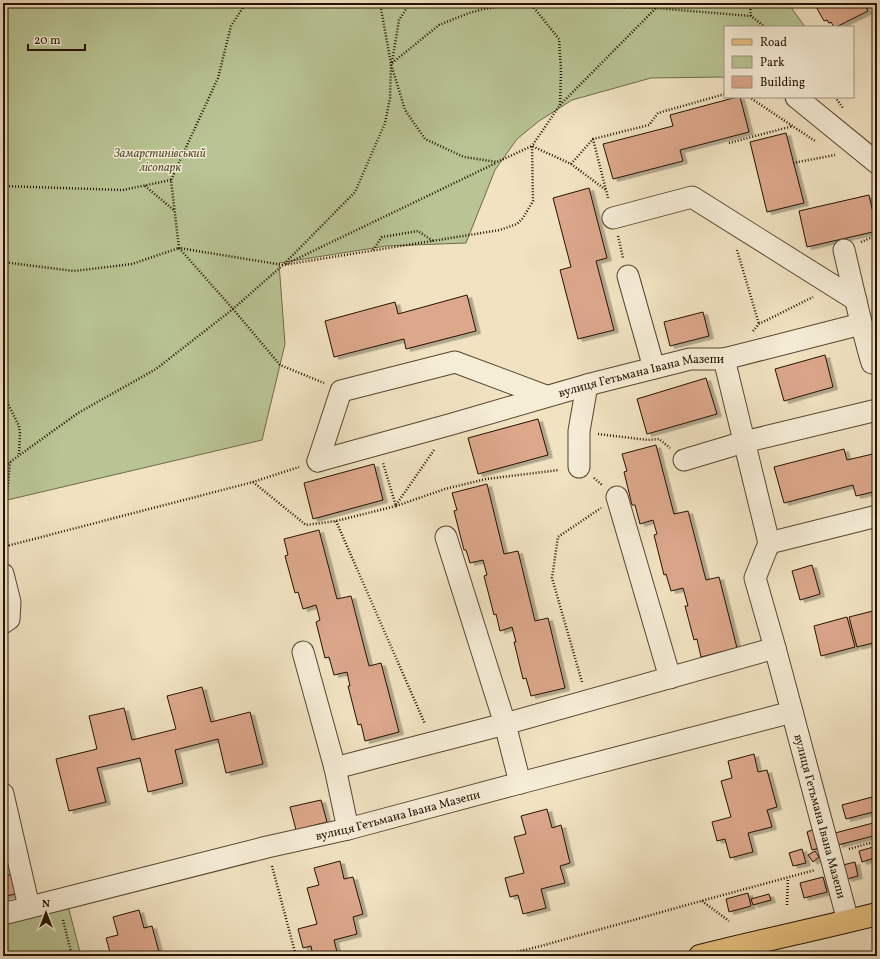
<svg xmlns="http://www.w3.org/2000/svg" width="880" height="959" viewBox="0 0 880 959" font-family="Vollkorn,serif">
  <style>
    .green { fill: #b9c494; stroke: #6e6b4a }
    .building { fill: #dca78b; stroke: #241200; filter: url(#shadow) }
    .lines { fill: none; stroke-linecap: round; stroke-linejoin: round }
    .minor-casing { stroke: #574630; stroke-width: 23 }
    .major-casing { stroke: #241200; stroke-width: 24 }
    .path { stroke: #241200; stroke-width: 2.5; stroke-dasharray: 1 2; stroke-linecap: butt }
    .minor { stroke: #f6edd7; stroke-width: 21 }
    .major { stroke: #e8c281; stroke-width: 22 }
    .labels { text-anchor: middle; stroke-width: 3; stroke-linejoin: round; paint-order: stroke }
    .park-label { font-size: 12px; font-style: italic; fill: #585034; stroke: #f6edd7 }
    .street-label { font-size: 12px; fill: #241200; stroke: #f6edd7 }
  </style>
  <defs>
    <filter id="shadow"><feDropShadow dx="4.5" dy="2.5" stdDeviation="0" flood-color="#0004"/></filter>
  </defs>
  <rect width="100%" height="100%" fill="#f1e3c2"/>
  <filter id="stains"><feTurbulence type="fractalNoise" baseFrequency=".005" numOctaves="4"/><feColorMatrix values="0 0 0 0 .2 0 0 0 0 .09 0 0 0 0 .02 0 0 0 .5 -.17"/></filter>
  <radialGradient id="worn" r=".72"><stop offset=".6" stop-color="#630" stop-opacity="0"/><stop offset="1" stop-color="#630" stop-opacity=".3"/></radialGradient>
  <!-- green -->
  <g class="green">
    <path d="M3 3H788L805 27H725V79L722 77 651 78 572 100 539 121 517 139 495 170 466 243 386 246 279 263 285 344 262 440 3 501Z"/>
    <path d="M68 906 81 956H3V922Z"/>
  </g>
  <!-- building -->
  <g class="building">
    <path d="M814 3H863L868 11 836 27H834L831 22 829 23 827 20 824 21Z"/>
    <path d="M737 97H740L749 132 680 150 683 161 613 179 603 144 673 126 670 115Z"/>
    <path d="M786 133 804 203 767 212 750 142Z"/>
    <path d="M589 188 607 258 596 261 614 330 578 339 560 270 571 267 553 198Z"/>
    <path d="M869 195 877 231 807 247 799 211Z"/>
    <path d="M467 295 476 331 406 349 404 339 334 357 325 321 395 302 398 314Z"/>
    <path d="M703 312 709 336 670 346 664 322Z"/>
    <path d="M825 355 833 387 784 401 775 369Z"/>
    <path d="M706 378 717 414 647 434 637 399Z"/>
    <path d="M538 419 548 455 478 474 468 438Z"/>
    <path d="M656 445 674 514 688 511 706 580 719 577 737 648 701 657 697 639 694 640 685 606H688L683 588 671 591 666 574 664 575 654 535 657 534 653 520 640 524 635 505H632L624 472 627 471 622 454Z"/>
    <path d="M844 449 847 460 877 453V491L856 496 853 485 784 503 774 467Z"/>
    <path d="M374 464 383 500 313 519 304 483Z"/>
    <path d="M487 484 504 554 518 551 535 621 548 618 565 688 531 696 526 678 523 679 514 642H516L512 627 500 631 496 614 494 615 484 576 487 575 483 560 470 563 466 550H464L454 511 457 510 452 493Z"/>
    <path d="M319 530 337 599 351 596 369 666 381 663 399 732 365 741 361 724 358 725 348 686H350L347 672 334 675 329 657 325 658 316 622 320 620 316 605 303 609 298 592 295 593 285 556 288 555 284 539Z"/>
    <path d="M812 565 820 594 800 600 792 571Z"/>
    <path d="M877 610V642L857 647 849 617Z"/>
    <path d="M847 617 855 647 821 656 814 626Z"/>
    <path d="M202 687 211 722 250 712 263 764 226 773 218 739 175 750 183 783 148 792 140 758 97 768 106 802 69 811 56 759 97 749 89 716 124 708 132 740 176 729 167 696Z"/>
    <path d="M754 754 758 772 767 770 777 807 767 810 772 827 748 833 753 852 730 858 725 839 717 841 712 822 731 817 721 781 732 778 728 761Z"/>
    <path d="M876 796 877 811 846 819 842 805Z"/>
    <path d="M321 800 327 822 296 830 290 807Z"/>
    <path d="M547 809 552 828 561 825 570 863 560 866 565 883 541 889 546 908 523 914 518 895 510 897 505 878 524 873 514 837 526 834 521 816Z"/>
    <path d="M877 822V835L838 845 835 833Z"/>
    <path d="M814 829 820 848 812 850 807 832Z"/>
    <path d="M877 846V857L862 862 859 851Z"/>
    <path d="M802 849 806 863 793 866 789 853Z"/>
    <path d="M815 851 819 857 813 862 808 855Z"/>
    <path d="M340 861 344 879 353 877 363 914 353 917 357 934 334 940 338 956H313L311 946 303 948 298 929 317 924 307 888 319 885 314 868Z"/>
    <path d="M855 862 858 876 847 879 843 865Z"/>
    <path d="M12 874 18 893 3 897V877Z"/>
    <path d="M823 877 827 892 804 898 800 883Z"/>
    <path d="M748 893 751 906 729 912 726 899Z"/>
    <path d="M769 894 771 900 753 905 751 899Z"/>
    <path d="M139 910 144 928 152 926 160 956H111L106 938 118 935 113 917Z"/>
  </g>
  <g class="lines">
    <!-- minor casing -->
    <g class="minor-casing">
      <g id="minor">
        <path d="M796 97 877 163"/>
        <path d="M613 218 692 197 856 300"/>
        <path d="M844 250C853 288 861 326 872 363"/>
        <path d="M628 276 654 368"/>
        <path d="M724 359 861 324"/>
        <path d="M684 460 744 442 877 410"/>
        <path id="s1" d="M318 461 452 424 587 385 690 359H724L769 543 755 578 775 648 848 921"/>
        <path d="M318 461 341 391 455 362 546 396"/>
        <path d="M579 467V431L587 385"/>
        <path d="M617 497 670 678"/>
        <path d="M446 537 505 724 520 783"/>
        <path d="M769 543 877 516"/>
        <path d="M3 574 10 602 9 619 3 623"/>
        <path d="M303 652 335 768"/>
        <path d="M3 794 29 907"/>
        <path d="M348 829 335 768 505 724 775 648"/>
        <path id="s2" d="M3 914 267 847 348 829 520 783 792 712"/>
      </g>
    </g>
    <!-- major casing -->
    <g class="major-casing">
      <path id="major" d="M700 956C759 941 818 929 877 914"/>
    </g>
    <!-- path -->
    <g class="path">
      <path d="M246 3 231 26 218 78 171 180 179 248 283 265 500 230 517 224 523 218 533 201 532 146 560 105 561 70 559 39 531 4"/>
      <path d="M380 3 391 64 405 110 425 139 464 157 497 162 532 146 571 164 606 190"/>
      <path d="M750 3 751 16"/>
      <path d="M392 62 399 20 410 3"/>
      <path d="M749 97 815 141"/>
      <path d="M835 97 843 108"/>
      <path d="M560 105 656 8"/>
      <path d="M593 139 608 198"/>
      <path d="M729 143 793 126"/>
      <path d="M793 163 835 155"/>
      <path d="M571 164 593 139 649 125 658 113 725 94"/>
      <path d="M3 174 7 187 3 229"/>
      <path d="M3 186 123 190 171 180"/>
      <path d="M145 186 175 211"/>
      <path d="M618 236 623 258"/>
      <path d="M861 242 877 235"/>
      <path d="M373 250 382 237 418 231 433 241"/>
      <path d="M737 250 759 324"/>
      <path d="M3 262 74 271 132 264 179 248 233 309 280 365 324 383"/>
      <path d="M286 264 496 163"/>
      <path d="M753 331 759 324 813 297"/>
      <path d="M3 394 19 426 20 433 19 454"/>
      <path d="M598 434 648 440 659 439 670 448"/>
      <path d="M3 467 78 413 156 369 233 309 283 265 355 192 385 123 390 98 391 64 439 25 469 13 484 9 509 5H531L656 8 751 16 765 27"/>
      <path d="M594 478 602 485"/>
      <path d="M253 482 306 525 336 521 396 506 383 463"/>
      <path d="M396 505 434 450"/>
      <path d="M396 506 445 489 486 479 559 470"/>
      <path d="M336 521 425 724"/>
      <path d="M8 546 4 526 10 462"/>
      <path d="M3 547 253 482 299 467"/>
      <path d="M582 682 552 578 558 537 601 508"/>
      <path d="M849 849 877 841"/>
      <path d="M272 866 296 956"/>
      <path d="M702 901 729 921"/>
      <path d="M787 905 788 878"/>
      <path d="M63 920 72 956"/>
      <path d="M500 956 541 946 701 901 815 870"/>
    </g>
    <!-- minor -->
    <use href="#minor" class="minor"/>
    <!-- major -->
    <use href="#major" class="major"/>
  </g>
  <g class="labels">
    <!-- park labels -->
    <g class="park-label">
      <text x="160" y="157">Замарстинівський<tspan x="160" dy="14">лісопарк</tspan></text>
    </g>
    <!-- street labels -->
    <g class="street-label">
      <text dy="4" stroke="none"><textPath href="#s1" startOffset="335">вулиця Гетьмана Івана Мазепи</textPath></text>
      <text dy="4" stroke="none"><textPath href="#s2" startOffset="407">вулиця Гетьмана Івана Мазепи</textPath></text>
      <text dy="4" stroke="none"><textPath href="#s1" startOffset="894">вулиця Гетьмана Івана Мазепи</textPath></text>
    </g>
  </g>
  <!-- margin -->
  <rect width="880" height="959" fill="none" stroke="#f1e3c2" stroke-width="16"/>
  <rect x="4" y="4" width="872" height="951" fill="none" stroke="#241200" stroke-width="2"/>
  <rect x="8" y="8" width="864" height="943" fill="none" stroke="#241200"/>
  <!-- legend -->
  <rect x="724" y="26" width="130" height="72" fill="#f6edd7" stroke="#a29581"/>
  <rect x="732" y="39" width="20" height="6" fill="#e8c281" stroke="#a29581"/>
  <text x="760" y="46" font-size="12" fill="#241200">Road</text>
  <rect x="732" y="56" width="20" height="12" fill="#b9c494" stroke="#a29581"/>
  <text x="760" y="66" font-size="12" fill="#241200">Park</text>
  <rect x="732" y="76" width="20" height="12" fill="#dca78b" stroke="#a29581"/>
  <text x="760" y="86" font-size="12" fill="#241200">Building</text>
  <!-- north arrow -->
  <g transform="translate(46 913)" stroke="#f6edd7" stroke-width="3" paint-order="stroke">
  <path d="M0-3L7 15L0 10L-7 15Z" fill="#241200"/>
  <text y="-6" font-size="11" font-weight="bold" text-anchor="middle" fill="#241200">N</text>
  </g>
  <!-- scale -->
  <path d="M28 44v6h57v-6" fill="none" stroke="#241200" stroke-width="2"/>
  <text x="34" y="44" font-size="12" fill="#241200" stroke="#f6edd7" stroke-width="3" paint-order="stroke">20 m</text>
  <rect width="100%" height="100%" filter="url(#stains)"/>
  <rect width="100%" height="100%" fill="url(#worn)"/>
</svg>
